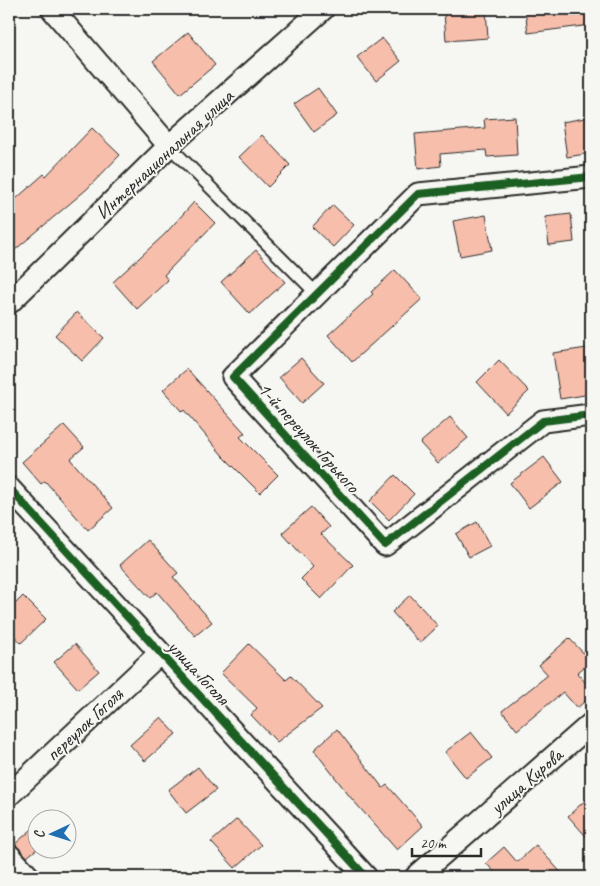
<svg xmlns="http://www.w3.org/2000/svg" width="600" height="886" viewBox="0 0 600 886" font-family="Caveat,sans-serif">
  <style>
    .building { fill: #f6beab; stroke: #2b2b2b }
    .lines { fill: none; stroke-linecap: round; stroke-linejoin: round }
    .service-casing { stroke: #2b2b2b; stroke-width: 15 }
    .minor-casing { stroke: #2b2b2b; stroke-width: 25 }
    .service { stroke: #f6f6f2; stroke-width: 11 }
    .minor { stroke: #f6f6f2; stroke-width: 21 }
    .cycleway-casing { stroke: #f6f6f2; stroke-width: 11 }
    .cycleway { stroke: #1b5e20; stroke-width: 8 }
    .labels { text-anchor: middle; stroke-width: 4; stroke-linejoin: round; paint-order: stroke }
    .street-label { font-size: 20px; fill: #2b2b2b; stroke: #f6f6f2 }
  </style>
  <rect width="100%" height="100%" fill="#f6f6f2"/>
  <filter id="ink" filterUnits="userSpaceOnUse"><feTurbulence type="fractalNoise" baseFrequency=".02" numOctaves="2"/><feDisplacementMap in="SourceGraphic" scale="10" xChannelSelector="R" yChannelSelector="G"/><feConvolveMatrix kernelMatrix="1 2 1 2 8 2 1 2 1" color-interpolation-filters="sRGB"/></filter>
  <g filter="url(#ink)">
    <!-- building -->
    <g class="building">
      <path d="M486 9 488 38 446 41 444 11Z"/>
      <path d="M525 9H591V25L528 33Z"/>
      <path d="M188 32 215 65 180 94 153 61Z"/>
      <path d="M382 38 401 61 376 81 357 57Z"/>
      <path d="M318 88 337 115 314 132 294 104Z"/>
      <path d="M515 117 517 155 487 157 486 150 440 154 441 166 418 169 415 134 485 128 484 119Z"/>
      <path d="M591 117V153L567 157 562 122Z"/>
      <path d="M92 128 120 155 87 189 9 255V205L44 174 46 176Z"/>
      <path d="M262 135 290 165 268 187 239 157Z"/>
      <path d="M194 202 215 223 164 275 168 280 137 309 113 282 165 234Z"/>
      <path d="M333 205 354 225 333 247 312 227Z"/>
      <path d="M571 214 574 242 549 245 545 217Z"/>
      <path d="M486 215 492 250 460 256 453 221Z"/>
      <path d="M256 250 285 282 250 314 221 282Z"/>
      <path d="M395 270 422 299 352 362 328 335 373 294 371 292Z"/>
      <path d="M77 312 104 338 82 361 55 335Z"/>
      <path d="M587 348 591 372V394L560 399 553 353Z"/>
      <path d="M301 358 324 383 302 403 279 377Z"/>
      <path d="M499 360 529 391 506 413 477 382Z"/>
      <path d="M187 369 245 433 240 437 278 475 260 493 223 456 184 410 182 412 163 390Z"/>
      <path d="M450 417 468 438 438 463 420 443Z"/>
      <path d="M64 425 84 447 70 459 113 508 88 530 45 481 41 484 22 462Z"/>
      <path d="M544 457 563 482 529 508 510 483Z"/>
      <path d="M395 475 414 494 389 520 370 501Z"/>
      <path d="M311 507 329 527 321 534 353 565 321 599 301 579 313 567 282 533Z"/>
      <path d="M477 522 490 546 469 557 456 534Z"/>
      <path d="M148 540 178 573 173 577 212 622 195 636 157 592 150 598 120 565Z"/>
      <path d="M410 595 438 626 420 643 392 612Z"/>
      <path d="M23 596 46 619 21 643 9 630V610Z"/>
      <path d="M569 638 591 661 577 673 591 689V696L577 708 563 692 517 730 502 711 548 675 539 665Z"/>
      <path d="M75 644 99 671 78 689 54 662Z"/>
      <path d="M249 644 286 680 291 676 322 708 277 742 251 715 257 708 221 673Z"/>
      <path d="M161 717 176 734 145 761 130 745Z"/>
      <path d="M337 729 383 788 387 785 423 826 397 850 351 798 314 750Z"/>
      <path d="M471 732 492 758 466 778 445 752Z"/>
      <path d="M198 767 216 790 186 813 168 790Z"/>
      <path d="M591 795V842L568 816Z"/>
      <path d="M237 819 261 845 235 868 211 842Z"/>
      <path d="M38 824V848L27 857 15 844Z"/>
      <path d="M536 845 565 877H499L486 863 504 847 517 862Z"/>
    </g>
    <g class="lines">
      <!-- service casing -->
      <g class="service-casing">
        <path id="service" d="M169 146 316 293"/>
      </g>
      <!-- minor casing -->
      <g class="minor-casing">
        <g id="minor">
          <path d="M52 9 169 146"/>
          <path d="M591 177 418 194 233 377 385 545 543 421 591 415"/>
          <path d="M9 303 169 146 323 9"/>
          <path d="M9 488 366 877"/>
          <path d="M9 795 160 653"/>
          <path d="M9 855 29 877"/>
          <path d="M416 877 591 724"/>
        </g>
      </g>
      <!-- service -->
      <use href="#service" class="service"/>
      <!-- minor -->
      <use href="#minor" class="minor"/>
      <!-- cycleway casing -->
      <g class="cycleway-casing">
        <g id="cycleway">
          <path d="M591 177 418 194 233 377 385 545 543 421 591 415"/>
          <path d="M9 488 366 877"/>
        </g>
      </g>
      <!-- cycleway -->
      <use href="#cycleway" class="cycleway"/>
    </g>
  </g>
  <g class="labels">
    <!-- street labels -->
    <g class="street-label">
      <text transform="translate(164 154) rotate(-43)" y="7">Интернациональная улица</text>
      <text transform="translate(309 437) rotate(48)" y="7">1-й переулок Горького</text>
      <text transform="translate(199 672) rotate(47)" y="7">улица Гоголя</text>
      <text transform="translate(84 724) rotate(-43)" y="7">переулок Гоголя</text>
      <text transform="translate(526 781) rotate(-41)" y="7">улица Кирова</text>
    </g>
  </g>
  <!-- margin -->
  <rect width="600" height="886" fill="none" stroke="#f6f6f2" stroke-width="30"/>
  <rect x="15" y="15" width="570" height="856" fill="none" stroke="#2b2b2b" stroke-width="2" filter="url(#ink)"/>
  <!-- north arrow -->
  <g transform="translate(52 834) rotate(266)"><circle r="24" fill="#f6f6f2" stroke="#a5a5a2"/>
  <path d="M0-4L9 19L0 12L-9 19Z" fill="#1f6fb2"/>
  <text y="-8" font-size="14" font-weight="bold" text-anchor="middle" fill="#2b2b2b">С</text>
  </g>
  <!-- scale -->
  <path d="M412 848v8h69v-8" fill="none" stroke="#2b2b2b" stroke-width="2.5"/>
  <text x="420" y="848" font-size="15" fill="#2b2b2b" stroke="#f6f6f2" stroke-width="4" paint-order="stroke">20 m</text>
</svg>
